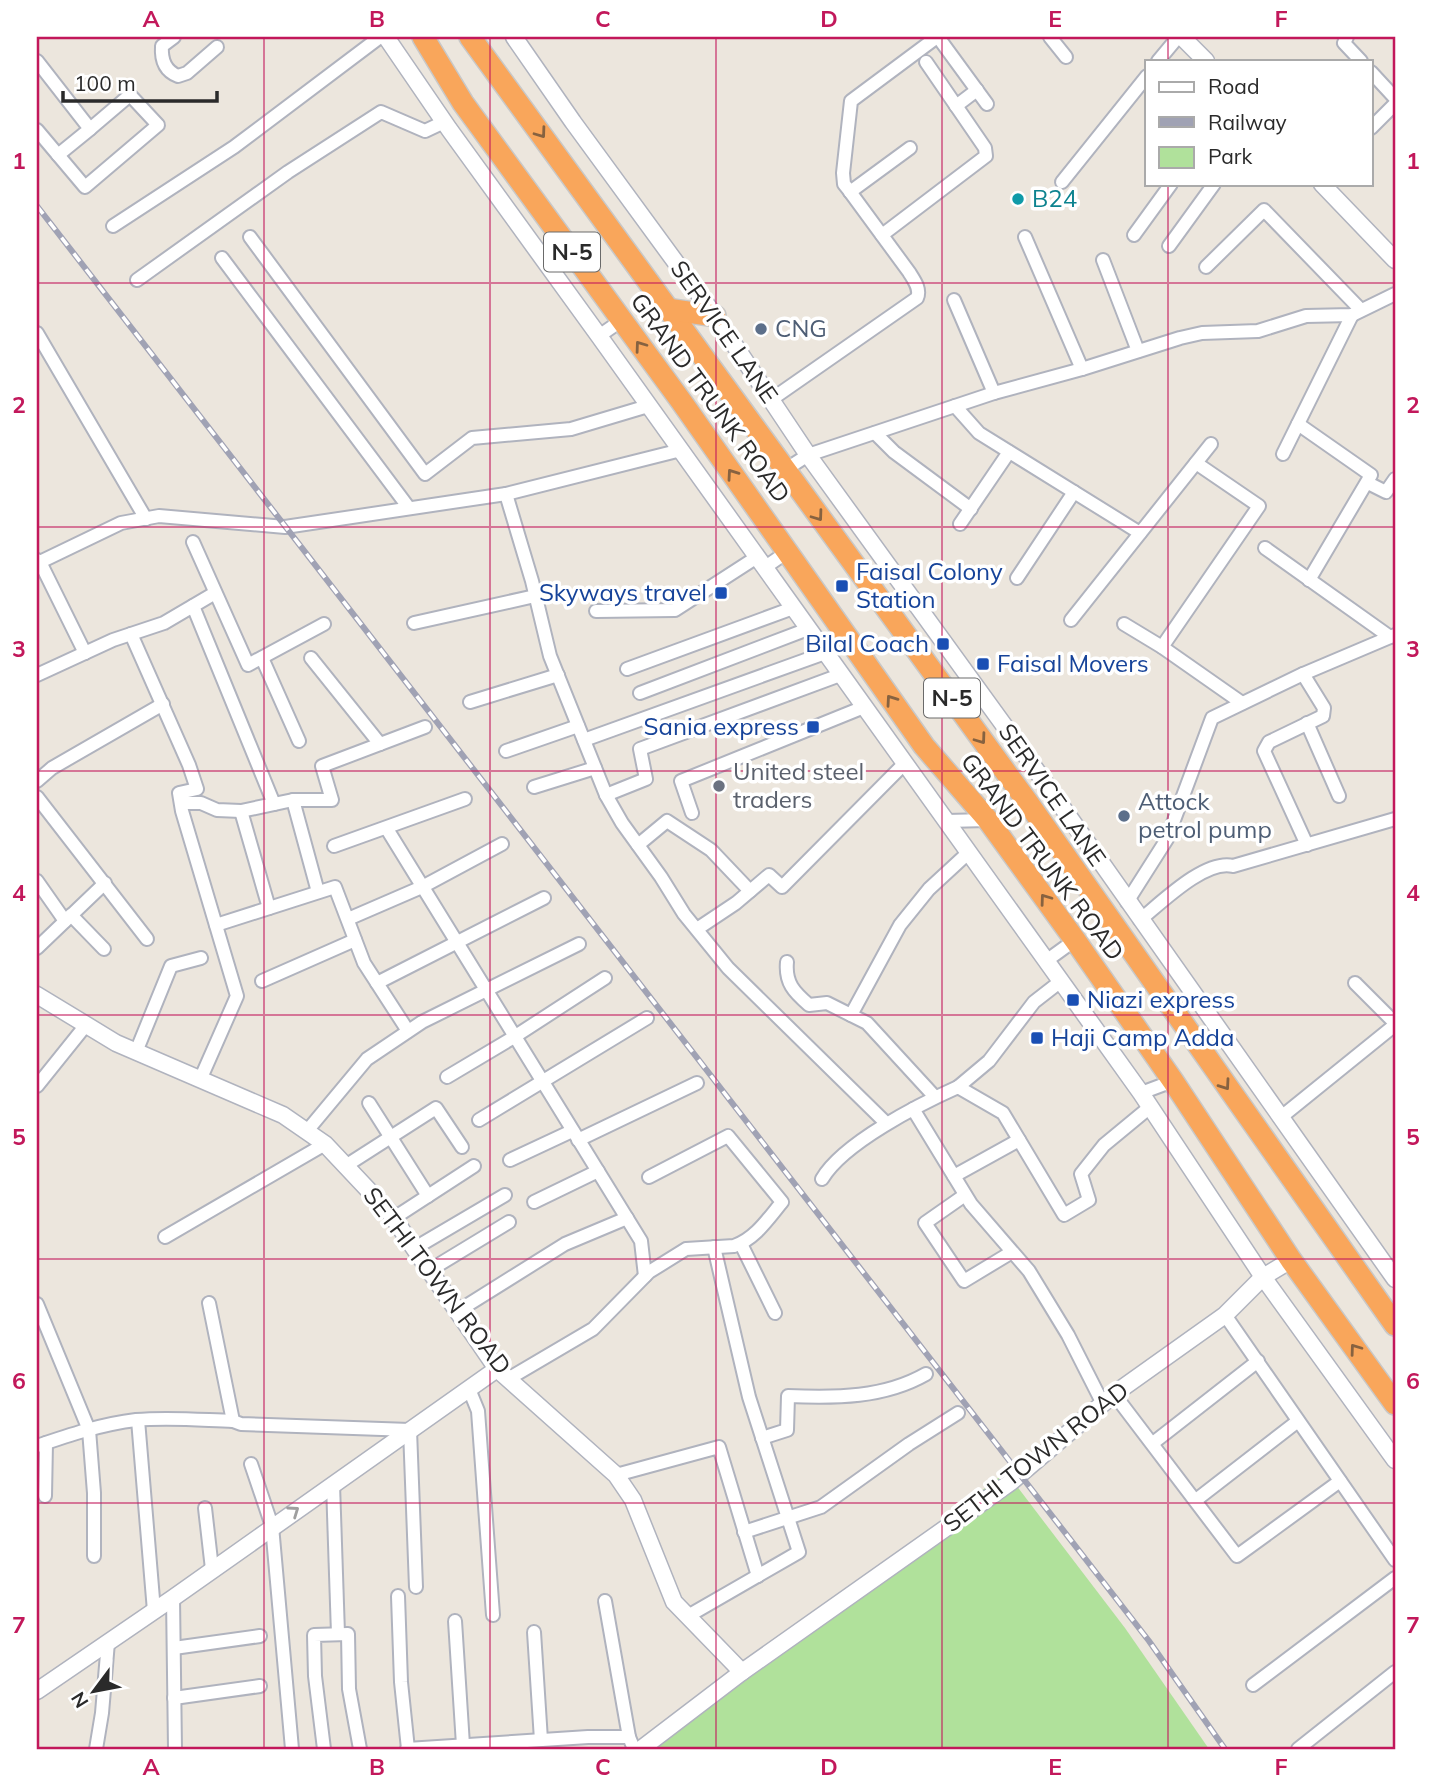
<svg xmlns="http://www.w3.org/2000/svg" width="1432" height="1786" viewBox="0 0 1432 1786" font-family="Mulish,sans-serif">
  <style>
    .green { fill: #b0e19b }
    .lines { fill: none; stroke-linecap: round; stroke-linejoin: round }
    .street-casing { stroke: #b0b3be; stroke-width: 16 }
    .secondary-casing { stroke: #b0b3be; stroke-width: 19 }
    .highway-casing { stroke: #c8c8c8; stroke-width: 24 }
    .street { stroke: #fff; stroke-width: 12 }
    .secondary { stroke: #fff; stroke-width: 16 }
    .highway { stroke: #f9a65b; stroke-width: 21 }
    .rail-casing { stroke: #a0a2b4; stroke-width: 6 }
    .rail { stroke: #fff; stroke-width: 3.5; stroke-dasharray: 10; stroke-linecap: butt }
    .oneway { stroke: #876240 }
    .oneway2 { stroke: #9f9f9f }
    .grid { fill: none; stroke: #c2185b; stroke-width: 2; stroke-opacity: 0.55 }
    .culture-dot { fill: #0f9aa8; stroke: #fff; stroke-width: 2.5 }
    .service-dot { fill: #5c6f8a; stroke: #fff; stroke-width: 2.5 }
    .transit-dot { fill: #1a4fb4; stroke: #fff; stroke-width: 2.5 }
    .worship-dot { fill: #6b7280; stroke: #fff; stroke-width: 2.5 }
    .labels { text-anchor: middle; stroke-width: 7; stroke-linejoin: round; paint-order: stroke }
    .shield { fill: #fff; stroke: #6a6a6a; stroke-width: 2 }
    .shield-label { font-size: 23px; font-weight: bold; fill: #2a2a2a }
    .culture-label { font-size: 24px; fill: #0d838f; stroke: #fff; text-anchor: start }
    .service-label { font-size: 24px; fill: #4e5e75; stroke: #fff; text-anchor: start }
    .street-label { font-size: 24px; fill: #2a2a2a; stroke: #fff }
    .transit-label { font-size: 24px; fill: #164399; stroke: #fff; text-anchor: start }
    .worship-label { font-size: 24px; fill: #5b616d; stroke: #fff; text-anchor: start }
    .neatline { fill: none; stroke: #c2185b; stroke-width: 2.5 }
    .grid-label { font-size: 23px; text-anchor: middle; font-weight: bold; fill: #c2185b }
  </style>
  <rect width="100%" height="100%" fill="#ece6dd"/>
  <!-- green -->
  <path class="green" d="M1006 1472 1125 1628 1209 1749H644Z"/>
  <g class="lines">
    <!-- street casing -->
    <g class="street-casing">
      <g id="street">
        <path d="M174 37 162 46C161 60 165 71 178 76L187 73 217 47"/>
        <path d="M938 37 987 104"/>
        <path d="M1050 37 1066 57"/>
        <path d="M1347 37 1344 43 1361 61"/>
        <path d="M37 61 90 129 58 155"/>
        <path d="M1158 61 1178 37"/>
        <path d="M1371 72 1395 98"/>
        <path d="M956 106 977 90"/>
        <path d="M1371 128 1395 104"/>
        <path d="M37 130 85 187 158 125 130 95 90 129"/>
        <path d="M1062 182 1147 76"/>
        <path d="M850 192 910 148"/>
        <path d="M113 226 234 147 380 37"/>
        <path d="M882 235 986 156 985 148 926 62"/>
        <path d="M1134 235 1171 184"/>
        <path d="M250 237 425 474 472 438 571 429 648 406"/>
        <path d="M1025 237 1082 369"/>
        <path d="M1169 246 1214 184"/>
        <path d="M222 258 409 508"/>
        <path d="M1103 260 1138 351"/>
        <path d="M1206 267 1264 210 1361 310"/>
        <path d="M137 280 288 172 381 112 425 131 444 122"/>
        <path d="M954 300 994 393"/>
        <path d="M37 333 146 519"/>
        <path d="M599 336 622 320"/>
        <path d="M772 399 917 298C921 289 914 280 909 272L848 189 844 184 843 173 851 101 937 37"/>
        <path d="M955 406 979 433 1140 533"/>
        <path d="M1298 424 1371 475 1309 580"/>
        <path d="M875 433 894 452 971 509"/>
        <path d="M1283 454 1352 315"/>
        <path d="M785 470 808 455 994 393 1082 369 1180 338 1202 333 1258 331 1306 316 1352 315 1395 294"/>
        <path d="M1368 483 1386 492 1395 479"/>
        <path d="M506 494 532 581 550 656 606 795 622 823 661 877 684 914 728 968 886 1123"/>
        <path d="M960 524 1009 452"/>
        <path d="M193 542 248 665 324 624"/>
        <path d="M1265 548 1390 637"/>
        <path d="M37 560 40 562 85 653"/>
        <path d="M40 562 121 523 159 516 285 527 506 494 681 450"/>
        <path d="M764 568 787 552"/>
        <path d="M1017 578 1074 492"/>
        <path d="M193 606 274 804"/>
        <path d="M596 611 675 610 757 557"/>
        <path d="M1071 620 1211 444"/>
        <path d="M414 623 535 596"/>
        <path d="M1124 624 1162 647 1242 703"/>
        <path d="M131 634 189 765 197 789 179 793 182 811 237 996 200 1080"/>
        <path d="M1162 647 1259 506 1196 463"/>
        <path d="M262 658 299 741"/>
        <path d="M311 658 380 744"/>
        <path d="M627 669 793 608"/>
        <path d="M1303 674 1324 708 1323 716 1269 742 1264 751 1307 845"/>
        <path d="M37 675 113 640 164 623 215 593"/>
        <path d="M640 693 808 629"/>
        <path d="M470 702 558 675"/>
        <path d="M1307 723 1339 796"/>
        <path d="M584 740 825 653"/>
        <path d="M506 751 578 726"/>
        <path d="M37 781 52 768 163 704"/>
        <path d="M534 787 595 768"/>
        <path d="M606 795 646 779 640 749 840 675"/>
        <path d="M37 797 147 939"/>
        <path d="M293 800 318 892"/>
        <path d="M181 803H201L217 810 241 811 293 800H332L322 766 425 727"/>
        <path d="M241 811 269 908"/>
        <path d="M692 813 681 781 864 707"/>
        <path d="M946 821 988 820"/>
        <path d="M387 829 641 1241 645 1276"/>
        <path d="M638 845 667 821 711 850 750 891"/>
        <path d="M334 846 465 799"/>
        <path d="M37 881 65 921"/>
        <path d="M1127 902 1167 839 1212 718 1303 674 1395 635"/>
        <path d="M71 915 104 949"/>
        <path d="M348 919 422 887 502 844"/>
        <path d="M1140 920C1161 903 1205 859 1233 866L1395 819"/>
        <path d="M216 925 335 887 364 963 408 1031"/>
        <path d="M697 929 736 903 769 875 782 887 904 764"/>
        <path d="M37 948 105 883"/>
        <path d="M1046 961 1075 940"/>
        <path d="M787 962C785 983 794 992 809 1005L827 1003 867 1023 935 1097"/>
        <path d="M262 981 355 940"/>
        <path d="M377 983 544 898"/>
        <path d="M1355 983 1395 1023"/>
        <path d="M851 1015 900 925 929 889 968 853"/>
        <path d="M136 1052 171 966 201 958"/>
        <path d="M447 1077 514 1037 605 978"/>
        <path d="M37 1086 86 1025"/>
        <path d="M958 1087 989 1061 1034 1002 1061 981"/>
        <path d="M1141 1093 1173 1081"/>
        <path d="M369 1103 428 1196"/>
        <path d="M913 1109 971 1204 1029 1271 1068 1335 1103 1404"/>
        <path d="M1280 1118 1395 1025"/>
        <path d="M479 1120 647 1018"/>
        <path d="M307 1131 367 1059 422 1022 579 944"/>
        <path d="M578 1140 697 1083"/>
        <path d="M510 1160 572 1131"/>
        <path d="M347 1165 436 1108 462 1147"/>
        <path d="M954 1176 1019 1140"/>
        <path d="M822 1179C843 1143 920 1104 958 1087L1003 1113 1064 1215 1089 1200 1081 1174 1104 1145 1150 1107"/>
        <path d="M965 1195 925 1223 964 1281 1012 1252"/>
        <path d="M534 1202 598 1171"/>
        <path d="M394 1218 474 1166"/>
        <path d="M165 1237 325 1144"/>
        <path d="M741 1244 775 1313"/>
        <path d="M415 1248 505 1195"/>
        <path d="M430 1270 509 1222"/>
        <path d="M209 1303 233 1421 241 1424 410 1430 416 1587"/>
        <path d="M37 1304 89 1430 94 1493V1556"/>
        <path d="M458 1311 565 1244 627 1218"/>
        <path d="M1225 1315 1395 1560"/>
        <path d="M508 1379 593 1329 649 1272 686 1249 734 1246C755 1239 768 1219 782 1202L728 1136 649 1177"/>
        <path d="M469 1389 478 1411 493 1615"/>
        <path d="M1114 1394 1237 1556 1340 1481"/>
        <path d="M138 1420 154 1611"/>
        <path d="M762 1438 787 1430 788 1396C836 1398 884 1398 926 1374"/>
        <path d="M1153 1443 1258 1361"/>
        <path d="M37 1446C69 1435 102 1424 136 1420 168 1417 201 1420 233 1421"/>
        <path d="M251 1464 272 1526 292 1749"/>
        <path d="M616 1475 719 1447 758 1576"/>
        <path d="M333 1484 338 1634"/>
        <path d="M45 1496 46 1443"/>
        <path d="M1196 1500 1298 1421"/>
        <path d="M205 1508 212 1569"/>
        <path d="M744 1532 821 1507 909 1444 958 1413"/>
        <path d="M398 1596 401 1682 408 1749"/>
        <path d="M173 1598 175 1749"/>
        <path d="M605 1601 629 1737"/>
        <path d="M688 1616 799 1552 749 1397 714 1247"/>
        <path d="M455 1621 463 1745"/>
        <path d="M534 1632 541 1740"/>
        <path d="M174 1648 260 1636"/>
        <path d="M1253 1685 1395 1578"/>
        <path d="M174 1698 260 1686"/>
        <path d="M96 1749 102 1713 108 1642"/>
        <path d="M324 1749 315 1676 314 1635 348 1634 349 1689 360 1749"/>
        <path d="M407 1749 588 1737H629L634 1749"/>
        <path d="M1298 1749 1395 1672"/>
      </g>
    </g>
    <!-- secondary casing -->
    <g class="secondary-casing">
      <g id="secondary">
        <path d="M386 37 449 129 599 336 1141 1093 1263 1277 1395 1460"/>
        <path d="M514 37 573 122 715 316 808 455 1024 753 1395 1279"/>
        <path d="M1182 37 1206 61"/>
        <path d="M1322 184 1395 260"/>
        <path d="M37 995 116 1043 283 1115 325 1144 390 1213 497 1369 616 1475 633 1500 674 1602 742 1672"/>
        <path d="M37 1691 173 1598 497 1369"/>
        <path d="M641 1749 742 1672 1011 1482 1114 1394 1225 1315 1263 1277 1291 1260"/>
      </g>
    </g>
    <!-- highway casing -->
    <g class="highway-casing">
      <g id="highway">
        <path d="M423 37 463 103 681 401 924 746 988 820 1075 940 1173 1081 1291 1260 1395 1404"/>
        <path d="M470 37 1026 800 1395 1325"/>
        <path d="M667 309 715 316"/>
      </g>
    </g>
    <!-- street -->
    <use href="#street" class="street"/>
    <!-- secondary -->
    <use href="#secondary" class="secondary"/>
    <!-- highway -->
    <use href="#highway" class="highway"/>
    <!-- rail casing -->
    <g class="rail-casing">
      <path id="rail" d="M37 206 1149 1641 1225 1749"/>
    </g>
    <!-- rail -->
    <use href="#rail" class="rail"/>
  </g>
  <!-- one-way arrows -->
  <defs><path id="oneway-chevron" d="M-2-3.5L2.5 0L-2 3.5" fill="none" stroke-width="1.6" stroke-linecap="round" stroke-linejoin="round" transform="scale(1.75)"/></defs>
  <g class="oneway">
    <use href="#oneway-chevron" transform="translate(541 133) rotate(54)"/>
    <use href="#oneway-chevron" transform="translate(640 346) rotate(-126)"/>
    <use href="#oneway-chevron" transform="translate(732 474) rotate(-125)"/>
    <use href="#oneway-chevron" transform="translate(818 516) rotate(54)"/>
    <use href="#oneway-chevron" transform="translate(891 700) rotate(-125)"/>
    <use href="#oneway-chevron" transform="translate(981 739) rotate(54)"/>
    <use href="#oneway-chevron" transform="translate(1045 899) rotate(-126)"/>
    <use href="#oneway-chevron" transform="translate(1225 1085) rotate(55)"/>
    <use href="#oneway-chevron" transform="translate(1355 1349) rotate(-126)"/>
  </g>
  <use class="oneway2" href="#oneway-chevron" transform="translate(294 1511) rotate(-35)"/>
  <!-- grid -->
  <path class="grid" d="M264 37V1749M490 37V1749M716 37V1749M942 37V1749M1168 37V61M1168 184V1749M37 283H1395M37 527H1395M37 771H1395M37 1015H1395M37 1259H1395M37 1503H1395"/>
  <!-- markers -->
  <circle class="culture-dot" cx="1018" cy="199" r="7"/>
  <g class="service-dot">
    <circle cx="761" cy="329" r="7"/>
    <circle cx="1124" cy="816" r="7"/>
  </g>
  <g class="transit-dot">
    <rect x="835" y="579" width="14" height="14" rx="3.5"/>
    <rect x="714" y="586" width="14" height="14" rx="3.5"/>
    <rect x="936" y="637" width="14" height="14" rx="3.5"/>
    <rect x="976" y="657" width="14" height="14" rx="3.5"/>
    <rect x="806" y="720" width="14" height="14" rx="3.5"/>
    <rect x="1066" y="993" width="14" height="14" rx="3.5"/>
    <rect x="1030" y="1031" width="14" height="14" rx="3.5"/>
  </g>
  <circle class="worship-dot" cx="719" cy="786" r="7"/>
  <g class="labels">
    <!-- shield labels -->
    <g class="shield">
      <rect x="544" y="232.5" width="56" height="39" rx="5"/>
      <rect x="924" y="678.5" width="56" height="39" rx="5"/>
    </g>
    <g class="shield-label">
      <text x="572" y="260">N-5</text>
      <text x="952" y="706">N-5</text>
    </g>
    <!-- culture labels -->
    <g class="culture-label">
      <text x="1032" y="207">B24</text>
    </g>
    <!-- service labels -->
    <g class="service-label">
      <text x="775" y="337">CNG</text>
      <text x="1138" y="810">Attock<tspan x="1138" dy="28">petrol pump</tspan></text>
    </g>
    <!-- street labels -->
    <g class="street-label">
      <text transform="translate(724 332) rotate(55)" y="8">SERVICE LANE</text>
      <text transform="translate(710 398) rotate(54)" y="8">GRAND TRUNK ROAD</text>
      <text transform="translate(1052 795) rotate(55)" y="8">SERVICE LANE</text>
      <text transform="translate(1042 857) rotate(53)" y="8">GRAND TRUNK ROAD</text>
      <text transform="translate(437 1281) rotate(53)" y="8">SETHI TOWN ROAD</text>
      <text transform="translate(1036 1457) rotate(-38)" y="8">SETHI TOWN ROAD</text>
    </g>
    <!-- transit labels -->
    <g class="transit-label">
      <text x="856" y="580">Faisal Colony<tspan x="856" dy="28">Station</tspan></text>
      <text x="707" y="601" text-anchor="end">Skyways travel</text>
      <text x="929" y="652" text-anchor="end">Bilal Coach</text>
      <text x="997" y="672">Faisal Movers</text>
      <text x="799" y="735" text-anchor="end">Sania express</text>
      <text x="1087" y="1008">Niazi express</text>
      <text x="1051" y="1046">Haji Camp Adda</text>
    </g>
    <!-- worship labels -->
    <g class="worship-label">
      <text x="733" y="780">United steel<tspan x="733" dy="28">traders</tspan></text>
    </g>
  </g>
  <!-- border -->
  <rect width="1432" height="1786" fill="none" stroke="#ffffff" stroke-width="77"/>
  <!-- legend -->
  <rect x="1145" y="60" width="228" height="126" fill="#ffffff" stroke="#aaaaaa" stroke-width="2"/>
  <rect x="1159" y="82" width="35" height="10" fill="#ffffff" stroke="#aaaaaa" stroke-width="2"/>
  <text x="1208" y="94" font-size="21" fill="#2a2a2a">Road</text>
  <rect x="1159" y="117" width="35" height="10" fill="#a0a2b4" stroke="#aaaaaa" stroke-width="2"/>
  <text x="1208" y="130" font-size="21" fill="#2a2a2a">Railway</text>
  <rect x="1159" y="147" width="35" height="21" fill="#b0e19b" stroke="#aaaaaa" stroke-width="2"/>
  <text x="1208" y="164" font-size="21" fill="#2a2a2a">Park</text>
  <!-- north arrow -->
  <g transform="translate(94 1691) rotate(238)" stroke="#ffffff" stroke-width="5" paint-order="stroke">
  <path d="M0-5L12 26L0 18L-12 26Z" fill="#2a2a2a"/>
  <text y="-10" font-size="19" font-weight="bold" text-anchor="middle" fill="#2a2a2a">N</text>
  </g>
  <!-- scale -->
  <path d="M63 91v10h154v-10" fill="none" stroke="#2a2a2a" stroke-width="3.5"/>
  <text x="74" y="91" font-size="21" fill="#2a2a2a" stroke="#ffffff" stroke-width="5" paint-order="stroke">100 m</text>
  <rect x="38" y="38" width="1356" height="1710" class="neatline"/>
  <g class="grid-label">
    <text x="151" y="27">A</text>
    <text x="377" y="27">B</text>
    <text x="603" y="27">C</text>
    <text x="829" y="27">D</text>
    <text x="1055" y="27">E</text>
    <text x="1281" y="27">F</text>
    <text x="19" y="169">1</text>
    <text x="1413" y="169">1</text>
    <text x="19" y="413">2</text>
    <text x="1413" y="413">2</text>
    <text x="19" y="657">3</text>
    <text x="1413" y="657">3</text>
    <text x="19" y="901">4</text>
    <text x="1413" y="901">4</text>
    <text x="19" y="1145">5</text>
    <text x="1413" y="1145">5</text>
    <text x="19" y="1389">6</text>
    <text x="1413" y="1389">6</text>
    <text x="19" y="1633">7</text>
    <text x="1413" y="1633">7</text>
    <text x="151" y="1775">A</text>
    <text x="377" y="1775">B</text>
    <text x="603" y="1775">C</text>
    <text x="829" y="1775">D</text>
    <text x="1055" y="1775">E</text>
    <text x="1281" y="1775">F</text>
  </g>
</svg>
